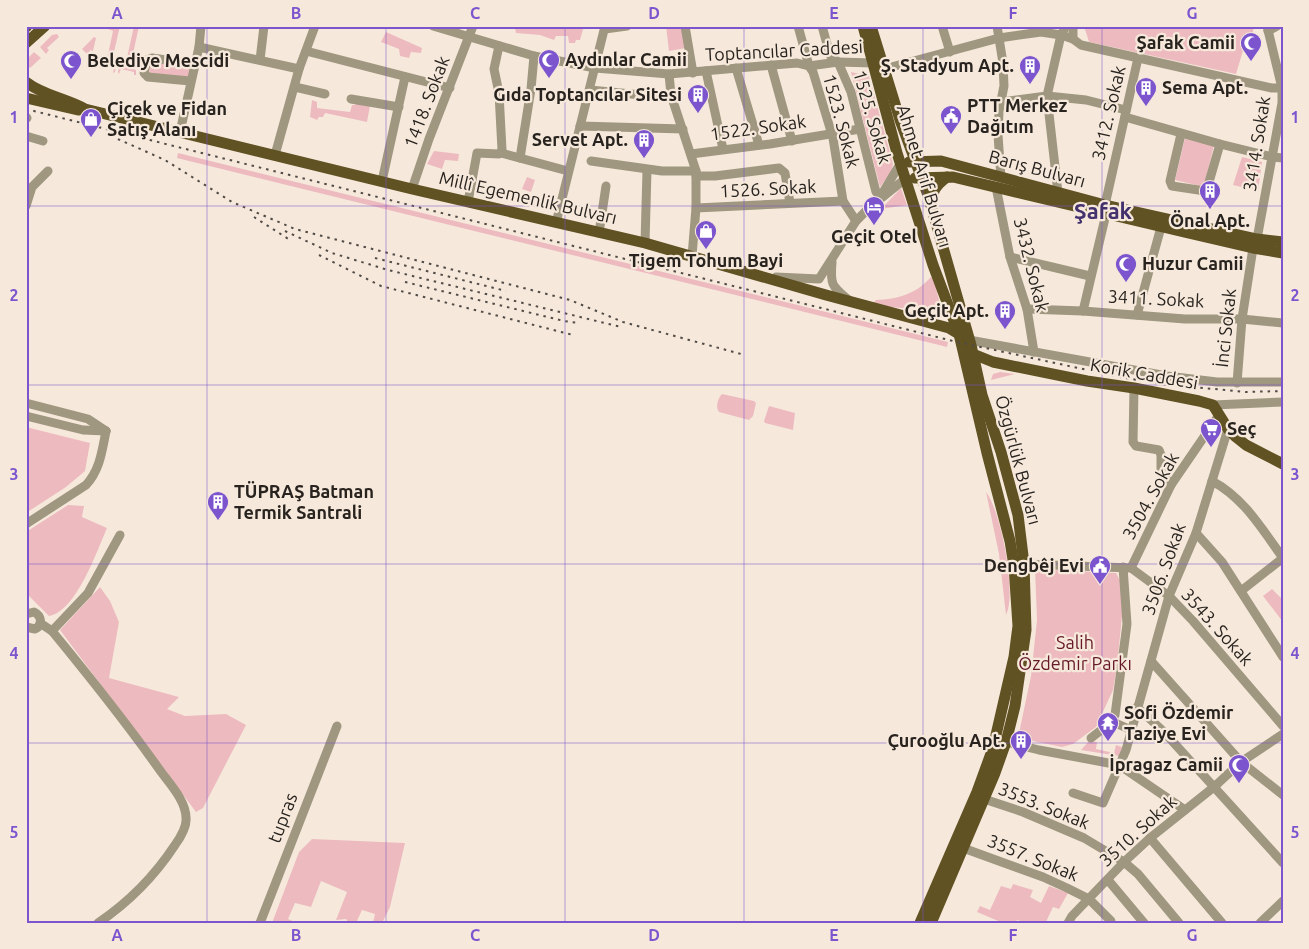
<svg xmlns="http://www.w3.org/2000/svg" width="1309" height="949" viewBox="0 0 1309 949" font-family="Ubuntu,sans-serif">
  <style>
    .green { fill: #edbbbf }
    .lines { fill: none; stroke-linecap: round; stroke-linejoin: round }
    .minor { stroke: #9f977f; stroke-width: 9 }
    .major { stroke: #605223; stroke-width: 11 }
    .rail { stroke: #534c46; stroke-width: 2; stroke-dasharray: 2.5 5; stroke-linecap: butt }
    .grid { fill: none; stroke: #7c55ce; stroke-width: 1; stroke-opacity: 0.55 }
    .labels { text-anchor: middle; stroke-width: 4.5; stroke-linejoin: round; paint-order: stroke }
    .poi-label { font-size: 18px; font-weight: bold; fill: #28231e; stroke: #f6e9dc; text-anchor: start }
    .street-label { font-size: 18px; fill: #28231e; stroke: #f6e9dc }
    .park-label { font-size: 18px; fill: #671928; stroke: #f6e9dc }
    .district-label { font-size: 22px; font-weight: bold; fill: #43316d; stroke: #f6e9dc }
    .neatline { fill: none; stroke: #7c55ce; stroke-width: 2 }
    .grid-label { font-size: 16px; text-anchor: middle; font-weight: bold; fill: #7c55ce }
  </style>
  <rect width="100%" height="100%" fill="#f6e9dc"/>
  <!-- green -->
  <g class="green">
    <path d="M110 26H120L111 65 116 67 115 72 113 73 114 68 100 66 99 70 100 63 106 64 113 31 108 29Z"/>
    <path d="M134 26H139L130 68 136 70V75H134V72L121 69 119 74 118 72 119 67H125Z"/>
    <path d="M494 26H584L580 40H576L575 43H569L568 36H556L554 40 540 35 516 33 515 28H495Z"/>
    <path d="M666 26H683L686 48 669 51Z"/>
    <path d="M1084 26H1254L1252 37 1245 44 1236 74 1089 42Z"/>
    <path d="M386 32 422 48 421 53 411 52 409 58 400 56 399 49 381 42Z"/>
    <path d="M57 34 59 37 47 48 49 50 46 54 40 47 52 35Z"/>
    <path d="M94 37 96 38 93 51 90 50 89 56 82 49Z"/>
    <path d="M34 52 41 58 30 68 26 64V60Z"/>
    <path d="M151 62 190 65 189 78 149 73Z"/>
    <path d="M851 72 869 76 893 164 891 172 880 187Z"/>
    <path d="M312 100 317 102V108L350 112 352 105H355L357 102 370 106 367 122 325 113 323 117H319L317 120 310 117Z"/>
    <path d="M1185 138 1214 145 1204 187 1175 180Z"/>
    <path d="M434 151 459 154 458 161 445 160 442 169 427 164Z"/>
    <path d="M178 153 948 342 947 347 177 158Z"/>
    <path d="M1242 157 1262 162 1258 191 1233 185Z"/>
    <path d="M527 177 535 180 531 192 522 189Z"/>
    <path d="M901 188 907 205 881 209Z"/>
    <path d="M931 277 935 284 942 312 871 305 876 300C898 299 916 294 931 277Z"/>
    <path d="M1000 372 1015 374 991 380 993 374Z"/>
    <path d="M722 394 754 401 756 403 753 416 749 420 719 412C715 407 718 398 722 394Z"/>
    <path d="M769 406 795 413 793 430 765 423 764 421Z"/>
    <path d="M26 427 90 443 85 471 66 487 26 513Z"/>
    <path d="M986 492C1001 511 1017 594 1006 615L999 554Z"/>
    <path d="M68 505 84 506 82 517 107 528C97 551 76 612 49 616L26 593V532Z"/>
    <path d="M1035 569 1116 573 1121 582 1123 606 1117 666 1113 690 1096 727 1073 744 1062 747 1018 738 1031 676 1037 620Z"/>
    <path d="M100 587 110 601 119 622 109 678 179 697 167 709 185 716 226 714 246 725 203 808 196 812 60 630Z"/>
    <path d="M1272 589 1283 600V622L1263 596Z"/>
    <path d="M1089 741 1097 742 1096 749 1114 753 1116 745 1122 747 1121 755 1119 756 1081 750Z"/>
    <path d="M312 839 405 843 390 907 382 923H373L375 914 362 910 356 923H349L346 919 336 920 347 892 321 881 311 907 295 903 288 919 297 923H272L299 852Z"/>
    <path d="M1013 884 1033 890 1030 897 1041 903 1049 886 1068 893 1059 909 1053 907 1046 922 1027 923 1017 920 1015 923H1003L977 912 980 906 990 910 1001 886 1011 889Z"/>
  </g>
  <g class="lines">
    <!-- minor -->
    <g class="minor">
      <path d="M433 26 534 56 595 68 669 74 797 63 809 66 838 62 873 63"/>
      <path d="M685 26 693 73"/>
      <path d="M798 26 809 66 813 72 833 138 843 201 856 221"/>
      <path d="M822 26 830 55 838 62 851 92 876 192"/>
      <path d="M942 26 950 52"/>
      <path d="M997 26 1003 63 1004 86 999 111 998 135 1001 178"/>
      <path d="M1073 26V39"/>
      <path d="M605 29 627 26"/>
      <path d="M1268 31 1277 26"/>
      <path d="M199 47 299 69"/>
      <path d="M306 51 450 88"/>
      <path d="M260 60 264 26"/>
      <path d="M771 65 792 141"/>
      <path d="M736 68 759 145"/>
      <path d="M884 69 999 38 1041 32 1061 35 1073 39 1081 45 1272 88H1283"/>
      <path d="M706 71 723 149"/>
      <path d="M669 74 671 95 696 171V208L692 256"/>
      <path d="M190 81 148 77 144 73 147 60 152 58 195 64"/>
      <path d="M295 87 325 94"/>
      <path d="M590 90 662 97 671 95"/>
      <path d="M351 99 399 107"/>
      <path d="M1001 102 1047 96 1086 100 1126 110"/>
      <path d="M26 117 27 118"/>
      <path d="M1125 117 1220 144 1272 157 1283 158"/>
      <path d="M580 126 683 129"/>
      <path d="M180 132 199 47 201 26"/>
      <path d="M1181 134 1170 181 1172 186 1205 191 1207 189 1220 144"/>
      <path d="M26 136 43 141"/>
      <path d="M501 153 568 171"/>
      <path d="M691 154 770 144 860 129"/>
      <path d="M275 155 299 69 315 26"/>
      <path d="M520 158 531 89 534 56"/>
      <path d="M591 161 662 171H696"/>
      <path d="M696 176H715L779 168 785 173 790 203"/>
      <path d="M382 181 405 77"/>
      <path d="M996 187 1010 257 1027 309 1034 352"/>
      <path d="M412 189 429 139 473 26"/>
      <path d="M1058 193 1047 96 1061 35 1066 26"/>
      <path d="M879 199 900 164"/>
      <path d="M468 202 477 153 499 154 502 150 499 93 494 69 499 46"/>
      <path d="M1105 205 1138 58"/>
      <path d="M26 206 32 187 48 171"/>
      <path d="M696 208 843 201"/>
      <path d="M556 223 605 26"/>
      <path d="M599 233 606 186"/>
      <path d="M1257 239 1282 103V88L1267 26"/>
      <path d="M645 243 647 170"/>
      <path d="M1010 257 1090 276"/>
      <path d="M832 262C830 286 832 286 850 301"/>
      <path d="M776 277 819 279 856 221 869 208 905 179"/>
      <path d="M1027 309 1083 311 1185 319H1242L1283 323"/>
      <path d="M1083 311 1106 214"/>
      <path d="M1137 315 1161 227"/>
      <path d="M969 340 1167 376 1217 382H1283"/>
      <path d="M1237 383 1242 319 1253 248"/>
      <path d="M1134 388 1133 442 1136 446 1159 450 1161 455V473L1171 485"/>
      <path d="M26 403 88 419 106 431"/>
      <path d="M1213 405 1283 402"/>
      <path d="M26 416 83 430 106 431"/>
      <path d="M1212 481C1244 498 1262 529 1283 558"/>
      <path d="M26 524 86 485C100 470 102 451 106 431"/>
      <path d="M1196 533 1222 562 1283 657"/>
      <path d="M1024 564 1131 568 1169 596 1193 621 1283 726"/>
      <path d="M1131 568 1171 485 1219 415"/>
      <path d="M1241 591 1283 558"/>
      <path d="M26 614 34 612C42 616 43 625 35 629L26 627"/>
      <path d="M40 623 52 631C89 676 125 721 159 769 168 782 186 800 186 818 187 827 180 838 175 845 154 877 129 902 98 923"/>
      <path d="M52 631 88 593 120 535"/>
      <path d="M1151 661 1241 762 1283 795"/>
      <path d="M1137 707 1164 732 1283 863"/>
      <path d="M1111 721 1131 730"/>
      <path d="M1091 738 1109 724 1115 715 1127 624 1123 567"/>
      <path d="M1006 742 1039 750 1119 765 1185 810"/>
      <path d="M1073 793 1103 803 1126 750 1169 596 1196 533 1228 429"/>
      <path d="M984 799 1023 812 1084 838 1124 862 1138 874 1179 923"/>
      <path d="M1150 838 1222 923"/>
      <path d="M963 848 1043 877 1067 888 1089 899 1111 921"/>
      <path d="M1108 880 1144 923"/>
      <path d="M260 923 337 726"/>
      <path d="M1068 923 1072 916 1124 862 1150 838 1214 787 1241 762 1283 734"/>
      <path d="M1260 923 1283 901"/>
    </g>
    <!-- major -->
    <g class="major">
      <path d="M863 26 897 153 933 265 959 334 987 453 1010 541 1014 566 1018 626 1014 657 993 748 977 792 920 923"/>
      <path d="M871 26 900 120 928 195 971 345 982 395 1001 452 1018 515 1024 564 1026 630 1015 706 1006 742 995 773 931 923"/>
      <path d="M26 27 27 26"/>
      <path d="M26 43 45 26"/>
      <path d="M26 82C44 96 66 98 85 109L412 189 645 243 826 295 949 328 959 334"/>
      <path d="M26 98 78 110"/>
      <path d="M909 162 941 161 1105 205 1257 239 1283 242"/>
      <path d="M915 178 953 177 1184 232 1253 248 1283 253"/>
      <path d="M931 204C932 191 936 185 947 177"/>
      <path d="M973 354 993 362 1087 381 1134 388 1199 401 1213 405 1228 429 1236 437 1246 445 1283 464"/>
    </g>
    <!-- rail -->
    <g class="rail">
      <path d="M26 109 953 341 1120 377 1161 384 1246 392 1283 391"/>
      <path d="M111 136 165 160 232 202 295 229 570 300 623 322 741 354"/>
      <path d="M254 217 290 240"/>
      <path d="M285 231 332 253 388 270 621 327"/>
      <path d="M319 255 381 286 573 335"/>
      <path d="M375 258 506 291"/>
      <path d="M405 282 564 321 578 323"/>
    </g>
  </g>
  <!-- grid -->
  <path class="grid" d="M207 26V923M386 26V923M565 26V923M744 26V923M923 26V923M1102 26V923M26 206H1283M26 385H1283M26 564H1283M26 743H1283"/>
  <!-- icons -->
  <defs>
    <g id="mosque-pin" transform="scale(1.125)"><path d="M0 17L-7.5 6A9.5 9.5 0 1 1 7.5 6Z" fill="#7c55ce" stroke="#f6e9dc"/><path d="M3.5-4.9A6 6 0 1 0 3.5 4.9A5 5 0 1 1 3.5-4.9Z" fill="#fff"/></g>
    <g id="building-pin" transform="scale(1.125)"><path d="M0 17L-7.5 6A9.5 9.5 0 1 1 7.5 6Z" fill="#7c55ce" stroke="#f6e9dc"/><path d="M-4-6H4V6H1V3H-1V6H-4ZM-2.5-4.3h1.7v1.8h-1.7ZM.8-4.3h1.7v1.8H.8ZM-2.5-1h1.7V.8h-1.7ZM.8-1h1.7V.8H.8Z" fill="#fff"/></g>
    <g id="civic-pin" transform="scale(1.125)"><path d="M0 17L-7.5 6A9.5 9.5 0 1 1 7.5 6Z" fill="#7c55ce" stroke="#f6e9dc"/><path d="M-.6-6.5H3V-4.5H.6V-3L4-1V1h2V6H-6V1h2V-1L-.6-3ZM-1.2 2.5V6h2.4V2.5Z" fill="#fff"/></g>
    <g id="shop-pin" transform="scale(1.125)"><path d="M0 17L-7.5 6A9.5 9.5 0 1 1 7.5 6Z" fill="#7c55ce" stroke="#f6e9dc"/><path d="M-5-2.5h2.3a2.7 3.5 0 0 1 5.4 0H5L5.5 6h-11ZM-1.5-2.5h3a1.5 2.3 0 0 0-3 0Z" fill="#fff"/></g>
    <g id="hotel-pin" transform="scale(1.125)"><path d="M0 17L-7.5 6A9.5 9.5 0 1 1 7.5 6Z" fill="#7c55ce" stroke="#f6e9dc"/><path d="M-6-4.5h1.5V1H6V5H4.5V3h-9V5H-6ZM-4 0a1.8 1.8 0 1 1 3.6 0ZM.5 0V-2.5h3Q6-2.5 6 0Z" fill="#fff"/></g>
    <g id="supermarket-pin" transform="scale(1.125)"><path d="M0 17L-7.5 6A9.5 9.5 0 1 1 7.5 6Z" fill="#7c55ce" stroke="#f6e9dc"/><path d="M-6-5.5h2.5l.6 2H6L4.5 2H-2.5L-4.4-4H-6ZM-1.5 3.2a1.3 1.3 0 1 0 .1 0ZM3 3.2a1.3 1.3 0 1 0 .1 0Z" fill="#fff"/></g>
    <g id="temple-pin" transform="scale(1.125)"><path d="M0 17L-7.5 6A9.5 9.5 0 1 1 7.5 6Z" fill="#7c55ce" stroke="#f6e9dc"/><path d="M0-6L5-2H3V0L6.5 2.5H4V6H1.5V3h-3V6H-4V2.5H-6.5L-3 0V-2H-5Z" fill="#fff"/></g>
  </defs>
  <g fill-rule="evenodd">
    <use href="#mosque-pin" x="1251" y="43"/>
    <use href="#mosque-pin" x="549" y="60"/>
    <use href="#mosque-pin" x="71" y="61"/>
    <use href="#building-pin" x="1030" y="66"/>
    <use href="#building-pin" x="1146" y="88"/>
    <use href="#building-pin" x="698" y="95"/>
    <use href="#civic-pin" x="951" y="116"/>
    <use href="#shop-pin" x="91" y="119"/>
    <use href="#building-pin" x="644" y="140"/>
    <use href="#building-pin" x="1210" y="191"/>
    <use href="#hotel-pin" x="874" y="207"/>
    <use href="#shop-pin" x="706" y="231"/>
    <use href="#mosque-pin" x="1126" y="264"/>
    <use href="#building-pin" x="1005" y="311"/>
    <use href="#supermarket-pin" x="1211" y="429"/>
    <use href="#building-pin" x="218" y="502"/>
    <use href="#civic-pin" x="1100" y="566"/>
    <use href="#temple-pin" x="1108" y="723"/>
    <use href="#building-pin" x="1021" y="741"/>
    <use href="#mosque-pin" x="1239" y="765"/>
  </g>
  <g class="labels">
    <!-- poi labels -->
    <g class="poi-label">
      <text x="1235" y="49" text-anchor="end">Şafak Camii</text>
      <text x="565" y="66">Aydınlar Camii</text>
      <text x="87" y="67">Belediye Mescidi</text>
      <text x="1014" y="72" text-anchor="end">Ş. Stadyum Apt.</text>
      <text x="1162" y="94">Sema Apt.</text>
      <text x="682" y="101" text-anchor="end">Gıda Toptancılar Sitesi</text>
      <text x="967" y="112">PTT Merkez<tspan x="967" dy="21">Dağıtım</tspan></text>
      <text x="107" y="115">Çiçek ve Fidan<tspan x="107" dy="21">Satış Alanı</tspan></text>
      <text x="628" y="146" text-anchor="end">Servet Apt.</text>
      <text x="1210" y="227" text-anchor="middle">Önal Apt.</text>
      <text x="874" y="243" text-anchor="middle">Geçit Otel</text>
      <text x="706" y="267" text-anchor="middle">Tigem Tohum Bayi</text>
      <text x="1142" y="270">Huzur Camii</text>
      <text x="989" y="317" text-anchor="end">Geçit Apt.</text>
      <text x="1227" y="435">Seç</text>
      <text x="234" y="498">TÜPRAŞ Batman<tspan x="234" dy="21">Termik Santrali</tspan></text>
      <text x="1084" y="572" text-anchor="end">Dengbêj Evi</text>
      <text x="1124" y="719">Sofi Özdemir<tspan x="1124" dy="21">Taziye Evi</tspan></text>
      <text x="1005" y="747" text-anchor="end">Çurooğlu Apt.</text>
      <text x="1223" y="771" text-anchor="end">İpragaz Camii</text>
    </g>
    <!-- street labels -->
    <g class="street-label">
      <text transform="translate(784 51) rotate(-3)" y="6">Toptancılar Caddesi</text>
      <text transform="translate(427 102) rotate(-69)" y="6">1418. Sokak</text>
      <text transform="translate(1109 113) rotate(-77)" y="6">3412. Sokak</text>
      <text transform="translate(872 117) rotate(74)" y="6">1525. Sokak</text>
      <text transform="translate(841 121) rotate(75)" y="6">1523. Sokak</text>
      <text transform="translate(758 128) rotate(-8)" y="6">1522. Sokak</text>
      <text transform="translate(1257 144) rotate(-81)" y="6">3414. Sokak</text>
      <text transform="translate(1037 169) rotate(15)" y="6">Barış Bulvarı</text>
      <text transform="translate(924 176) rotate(73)" y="6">Ahmet Arif Bulvarı</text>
      <text transform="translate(768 189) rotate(-3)" y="6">1526. Sokak</text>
      <text transform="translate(528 198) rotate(13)" y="6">Millî Egemenlik Bulvarı</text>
      <text transform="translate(1031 265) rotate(76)" y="6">3432. Sokak</text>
      <text transform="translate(1156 299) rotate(3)" y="6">3411. Sokak</text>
      <text transform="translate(1226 328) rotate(-84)" y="6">İnci Sokak</text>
      <text transform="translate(1144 374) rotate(10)" y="6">Korik Caddesi</text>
      <text transform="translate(1018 460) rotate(75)" y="6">Özgürlük Bulvarı</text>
      <text transform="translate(1151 496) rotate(-61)" y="6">3504. Sokak</text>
      <text transform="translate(1164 569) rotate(-70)" y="6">3506. Sokak</text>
      <text transform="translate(1217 627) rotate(48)" y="6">3543. Sokak</text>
      <text transform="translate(1044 806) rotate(22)" y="6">3553. Sokak</text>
      <text transform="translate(283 818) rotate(-69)" y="6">tupras</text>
      <text transform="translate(1138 831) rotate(-42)" y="6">3510. Sokak</text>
      <text transform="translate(1033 858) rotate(22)" y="6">3557. Sokak</text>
    </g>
    <!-- park labels -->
    <g class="park-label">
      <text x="1075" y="649">Salih<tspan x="1075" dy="21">Özdemir Parkı</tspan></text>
    </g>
    <!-- district labels -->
    <g class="district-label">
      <text x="1103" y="219">Şafak</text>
    </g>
  </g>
  <!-- border -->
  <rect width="1309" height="949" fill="none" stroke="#f6e9dc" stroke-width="55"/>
  <rect x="28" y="28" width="1254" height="894" class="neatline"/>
  <g class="grid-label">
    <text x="117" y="19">A</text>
    <text x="296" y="19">B</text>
    <text x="475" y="19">C</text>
    <text x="654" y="19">D</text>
    <text x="834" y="19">E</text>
    <text x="1013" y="19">F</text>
    <text x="1192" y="19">G</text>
    <text x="14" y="123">1</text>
    <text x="1295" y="123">1</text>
    <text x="14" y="301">2</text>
    <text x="1295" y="301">2</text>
    <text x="14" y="480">3</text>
    <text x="1295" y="480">3</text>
    <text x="14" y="659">4</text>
    <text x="1295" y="659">4</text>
    <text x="14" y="838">5</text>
    <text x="1295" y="838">5</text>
    <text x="117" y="941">A</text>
    <text x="296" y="941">B</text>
    <text x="475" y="941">C</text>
    <text x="654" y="941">D</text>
    <text x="834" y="941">E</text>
    <text x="1013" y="941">F</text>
    <text x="1192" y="941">G</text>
  </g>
</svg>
